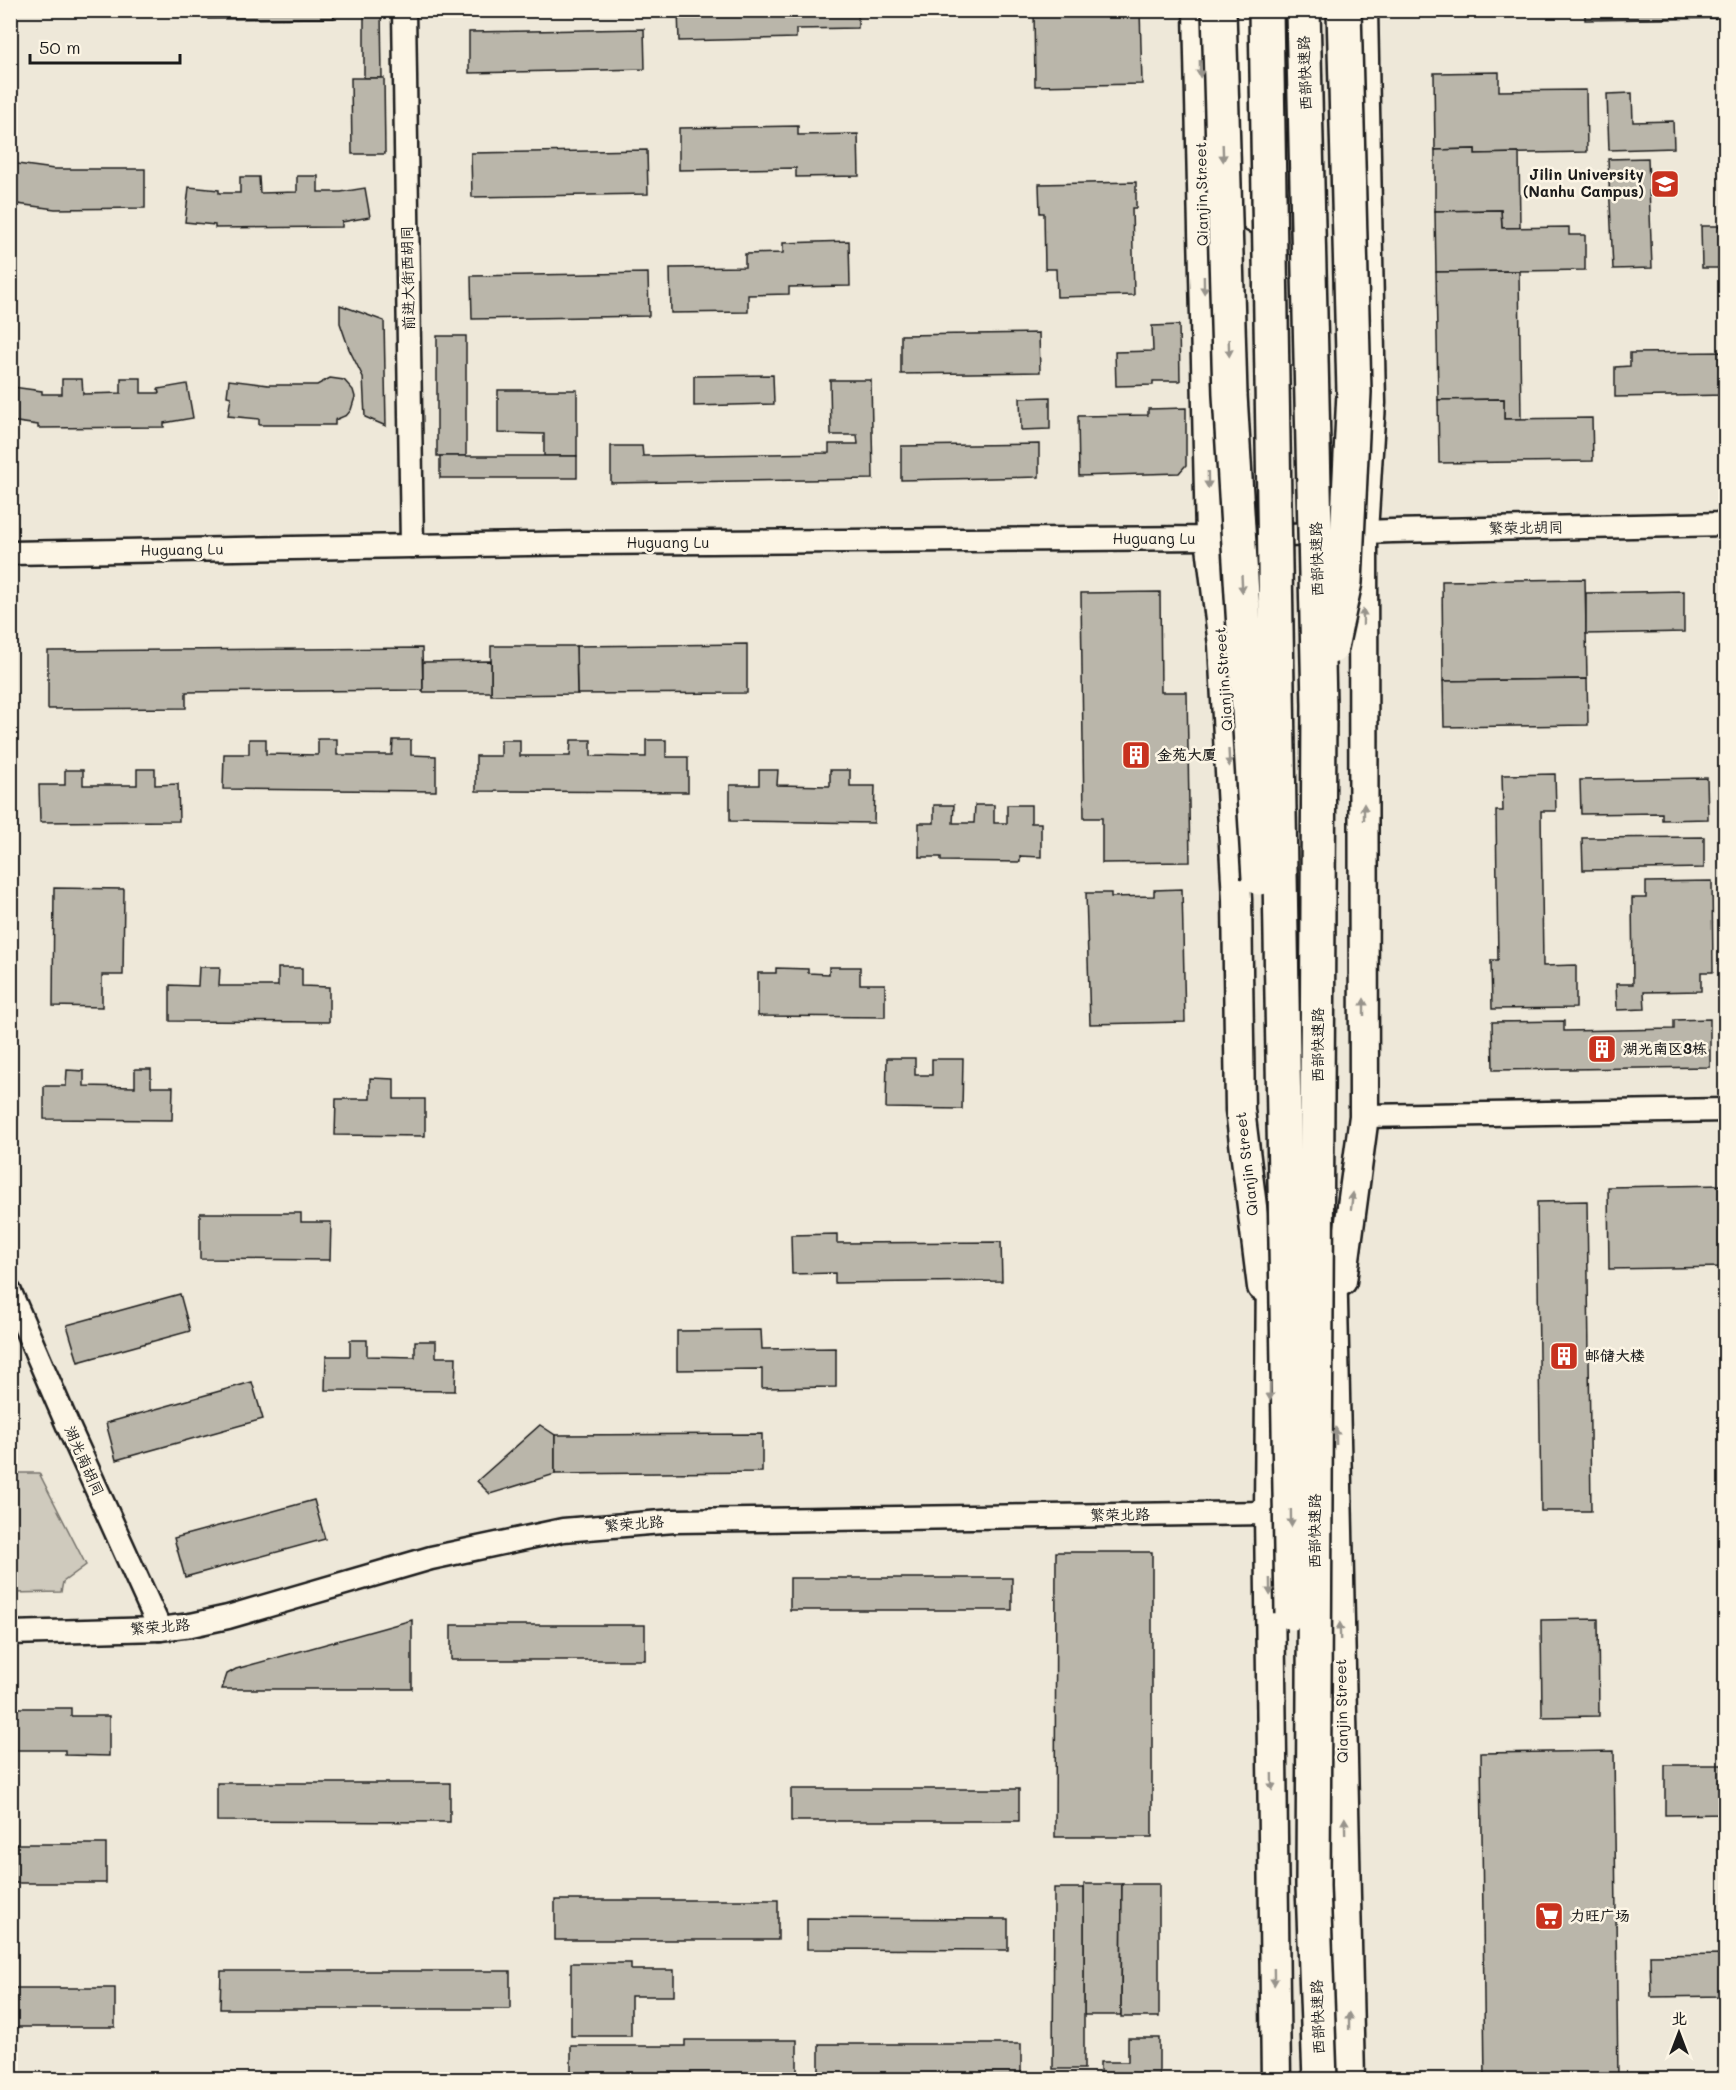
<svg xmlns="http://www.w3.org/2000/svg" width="1736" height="2090" viewBox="0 0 1736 2090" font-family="Mali,'LXGW WenKai TC',sans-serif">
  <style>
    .grass { fill: #cfcabd; stroke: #76736c; stroke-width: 1.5 }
    .building { fill: #bab6aa; stroke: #1c1c1c; stroke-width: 1.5 }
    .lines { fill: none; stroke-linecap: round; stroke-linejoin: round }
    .minor-casing { stroke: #1c1c1c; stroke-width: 27 }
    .major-casing { stroke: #1c1c1c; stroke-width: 33 }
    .minor { stroke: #fcf5e5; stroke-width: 22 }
    .major { stroke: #fcf5e5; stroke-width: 28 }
    .highway-bridge-casing { stroke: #1c1c1c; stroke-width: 38; stroke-linecap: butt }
    .highway-bridge { stroke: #fcf5e5; stroke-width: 33 }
    .oneway { fill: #97938b }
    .labels { text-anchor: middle; stroke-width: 5; stroke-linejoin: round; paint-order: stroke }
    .street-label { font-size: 15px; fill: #1c1c1c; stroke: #fcf5e5 }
    .poi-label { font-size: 15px; font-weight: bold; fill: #1c1c1c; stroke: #fcf5e5; text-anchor: start }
  </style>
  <rect width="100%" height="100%" fill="#eee8d9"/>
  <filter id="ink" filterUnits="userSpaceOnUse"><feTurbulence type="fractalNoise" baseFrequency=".0167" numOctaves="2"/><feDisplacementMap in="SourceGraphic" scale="12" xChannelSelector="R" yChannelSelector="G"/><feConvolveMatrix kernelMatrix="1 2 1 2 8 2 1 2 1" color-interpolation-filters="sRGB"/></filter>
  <g filter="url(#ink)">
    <!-- grass -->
    <path class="grass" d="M11 1473H39L86 1565 63 1582 61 1592 11 1593Z"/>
    <!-- building -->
    <g class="building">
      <path d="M178 10H349L334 13V18L208 19V16L178 12Z"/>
      <path d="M364 10H381L382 78H364Z"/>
      <path d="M678 10H858V28L796 29V38L679 41Z"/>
      <path d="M1034 10H1140L1142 84 1035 86Z"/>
      <path d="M1585 10H1726V18L1585 20Z"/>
      <path d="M644 29 645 69 469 73V32Z"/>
      <path d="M1499 72V91L1586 90 1587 152 1475 154V149L1435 150 1434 73Z"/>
      <path d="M351 78H384L385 154H352Z"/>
      <path d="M1632 93 1633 122 1673 121 1674 148 1609 150 1607 94Z"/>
      <path d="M798 126V135L858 134 859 176 796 177V168L679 170V128Z"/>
      <path d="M1475 149V154L1519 153 1520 228H1502L1501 210 1435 211V150Z"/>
      <path d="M647 150 648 194 472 197 471 153Z"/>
      <path d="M1648 158 1652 268 1613 269 1608 159Z"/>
      <path d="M10 163 54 169H145V208L55 209 10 203Z"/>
      <path d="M297 176H318V192H341L365 188 370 217 342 222V227L215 228V225L185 222 189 187 219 190V193H240V177H259L260 193 297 192Z"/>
      <path d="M1136 182V208H1132L1134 295 1057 297 1056 269H1045L1044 213H1040L1039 184Z"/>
      <path d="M1501 210 1502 228 1569 227V235H1585V270L1436 272 1435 211Z"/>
      <path d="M1701 226H1726V268H1702Z"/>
      <path d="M849 241 850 286 789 287V294L748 295V312L671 313 670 268 745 267V254L783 253V243Z"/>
      <path d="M1519 271 1521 419H1504V399L1438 400 1436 272Z"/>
      <path d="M648 273 649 316 472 319 471 276Z"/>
      <path d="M340 305 384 321 386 426 365 417 363 377 349 349 340 323Z"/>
      <path d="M1179 325 1180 381H1153V385L1116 386 1115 352 1153 351 1152 326Z"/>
      <path d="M1039 333 1040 372 901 374V335Z"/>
      <rect x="437" y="336" width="29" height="120"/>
      <path d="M1726 352V395L1615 397V367L1630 366V353Z"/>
      <path d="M773 375 774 404 694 406V376Z"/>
      <path d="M121 378H141V393H159L158 389 187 384 193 418 164 423V427L38 428V425L10 421 13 387 42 391V394H62V379H82L83 394 121 393Z"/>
      <path d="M330 378 344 380 353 390 355 397 351 410 347 415 335 420V425H259V419L228 416 231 397 227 396 229 380 268 385H317Z"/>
      <path d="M830 380H871L873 479 611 483V446H642L643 456 829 453V444H858L857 435H831Z"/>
      <path d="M498 390H577V456H544V434L498 433Z"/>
      <path d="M1050 397V429L1021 430 1020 398Z"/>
      <path d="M1504 399V419L1592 418 1593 461 1439 463 1438 400Z"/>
      <path d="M1186 408V465L1179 473 1079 476 1078 416 1148 415V409Z"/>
      <path d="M1039 444V477L901 480V446Z"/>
      <rect x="440" y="456" width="137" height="22"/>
      <path d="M1585 579 1587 679 1443 681 1442 581Z"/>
      <path d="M1684 591V632L1586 634V593Z"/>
      <path d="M1160 592 1161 692H1187L1190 862 1102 863V818H1084L1081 593Z"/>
      <path d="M747 644V693L577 694 576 646Z"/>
      <path d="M491 646H576L577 694 491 695Z"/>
      <path d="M422 648 423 690 186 692V708L48 709V651Z"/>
      <path d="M491 661V692H423V662Z"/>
      <path d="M1587 679 1588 725 1444 727 1443 681Z"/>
      <path d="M249 739H266V754L318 755V739H337V755H392L393 740H411V755L436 756V791L223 789 224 754H249Z"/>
      <path d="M501 740H520V756H570L571 740H591V756L646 757V740H666V757H688V792L476 791V756H501Z"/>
      <path d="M137 769H155V785L178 784 179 821 40 822 39 785H65V770H83V785H137Z"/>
      <path d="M759 770H778L777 785 830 786V770H850V786H875L874 823 730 821V785H759Z"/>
      <path d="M1555 774 1556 811H1541L1543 966 1576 965V1008L1492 1009 1491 960H1498L1496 811H1503L1502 775Z"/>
      <path d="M1707 778 1708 819 1662 820V813L1581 814 1580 780Z"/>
      <path d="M934 805H954L953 823H974L975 805H994V823H1007V805H1031V823H1041V857L1020 856V862L941 861V857H919V823H934Z"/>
      <path d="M1704 837V868L1583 870 1582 838Z"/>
      <path d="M1712 881 1713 972H1701V991L1644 992 1645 1009 1617 1010 1616 984H1633L1632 898H1646V882Z"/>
      <path d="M54 888 124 889 123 975H102V1007L53 1006Z"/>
      <path d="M1182 889 1185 1022 1090 1024 1086 893H1111V897L1154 896V890Z"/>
      <path d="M199 967H220L219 986H278V968H302V986L329 987V1022L170 1021V985L198 986Z"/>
      <path d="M829 967H860V984H885V1017L758 1016V973H776V968L808 969V973L829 974Z"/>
      <path d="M1710 1019V1067L1493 1070 1492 1022 1564 1021V1031L1674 1029V1020Z"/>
      <path d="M887 1058H915V1075H932V1059H963L962 1109 886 1108Z"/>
      <path d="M135 1069H151V1087H173L172 1120 44 1119V1086H66L67 1070 84 1071V1086L135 1087Z"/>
      <path d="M370 1078 394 1079V1099H425V1136L335 1135 336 1099H370Z"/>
      <path d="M1726 1185V1267L1609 1269 1608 1187Z"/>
      <path d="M1587 1201 1591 1511H1541L1537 1202Z"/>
      <path d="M200 1213H301V1222H331L330 1260 200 1259Z"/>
      <path d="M837 1234V1243L1001 1242 1002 1281 835 1283V1273L792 1274 791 1235Z"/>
      <path d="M180 1294 190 1331 78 1362 67 1325Z"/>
      <path d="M761 1330 762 1349 836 1348V1387L762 1388V1369L677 1370V1331Z"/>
      <path d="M350 1340H367V1356L415 1357V1341H436V1357H456L455 1391 325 1390 326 1356H350Z"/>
      <path d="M252 1382 263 1419 116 1460 106 1423Z"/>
      <path d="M540 1425 555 1435V1474L490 1494 477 1481Z"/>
      <path d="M762 1434V1472L555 1474V1435Z"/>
      <path d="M314 1500 325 1539 185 1577 174 1538Z"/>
      <path d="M1056 1552H1152V1837H1055Z"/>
      <rect x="790" y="1578" width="222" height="32"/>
      <path d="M1598 1619 1599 1716 1542 1717 1541 1620Z"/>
      <path d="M412 1620V1689H222L227 1674 236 1669Z"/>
      <rect x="451" y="1625" width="194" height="35"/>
      <path d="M10 1708H71V1716H109V1756L65 1755V1750H10Z"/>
      <path d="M1614 1751 1618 2080H1485L1481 1753Z"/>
      <path d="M1665 1765H1726V1814L1665 1815Z"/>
      <path d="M217 1783H450V1822L217 1821Z"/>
      <rect x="791" y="1789" width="228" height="32"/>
      <rect x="10" y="1844" width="96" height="39"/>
      <path d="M1084 1884H1122L1121 2015H1084Z"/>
      <path d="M1122 1884H1159V2017H1121Z"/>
      <path d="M1054 1888H1084V2069H1053Z"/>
      <rect x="555" y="1900" width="223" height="40"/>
      <path d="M807 1918 1008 1919V1950L807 1949Z"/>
      <path d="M1726 1954V1996L1651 1997 1650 1955Z"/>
      <path d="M571 1963H631V1970H674V1996H631V2036H571Z"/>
      <path d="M221 1971H510V2009H220Z"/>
      <rect x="10" y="1988" width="105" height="39"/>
      <path d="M1128 2038H1159V2080H1100V2062H1128Z"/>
      <path d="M685 2040H797V2075H786V2080L571 2079V2046H685Z"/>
      <rect x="819" y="2044" width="202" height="33"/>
    </g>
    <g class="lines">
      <!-- minor casing -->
      <g class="minor-casing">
        <g id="minor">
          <path d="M404 10 412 546"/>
          <path d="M10 553 584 543 1210 538 1392 531 1726 524"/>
          <path d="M1364 1116 1726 1110"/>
          <path d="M10 1292 68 1426 160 1629"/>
          <path d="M10 1633 160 1629 191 1625 228 1617 431 1558 563 1530 674 1521 1269 1513"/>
        </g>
      </g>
      <!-- major casing -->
      <g class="major-casing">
        <g id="major">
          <path d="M1198 10 1210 538 1223 645 1237 899 1240 1110 1262 1287"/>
          <path d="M1246 10 1254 218"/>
          <path d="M1332 1257 1350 2080"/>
          <path d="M1271 1263 1269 1513 1276 2080"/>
          <path d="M1342 1281 1364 1116 1363 532 1371 403 1363 10"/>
        </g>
      </g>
      <!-- minor -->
      <use href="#minor" class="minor"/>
      <!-- major -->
      <use href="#major" class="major"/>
      <!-- highway-bridge casing -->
      <g class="highway-bridge-casing">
        <g id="highway-bridge">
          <path d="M1219 10 1230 395 1259 878"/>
          <path d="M1266 10 1292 1613"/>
          <path d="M1303 10 1319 705 1313 1886 1320 2080"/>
          <path d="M1331 647 1345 582 1354 392 1344 10"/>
        </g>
      </g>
      <!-- highway-bridge -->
      <use href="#highway-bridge" class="highway-bridge"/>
    </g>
    <!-- one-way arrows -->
    <defs><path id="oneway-solid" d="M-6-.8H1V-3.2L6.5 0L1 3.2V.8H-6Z" transform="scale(1.5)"/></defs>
    <g class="oneway">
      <use href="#oneway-solid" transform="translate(1200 69) rotate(89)"/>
      <use href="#oneway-solid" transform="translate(1223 153) rotate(88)"/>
      <use href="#oneway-solid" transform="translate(1204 285) rotate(89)"/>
      <use href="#oneway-solid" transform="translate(1229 348) rotate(88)"/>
      <use href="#oneway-solid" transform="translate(1208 480) rotate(89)"/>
      <use href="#oneway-solid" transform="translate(1242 584) rotate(87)"/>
      <use href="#oneway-solid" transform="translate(1363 617) rotate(-90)"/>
      <use href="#oneway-solid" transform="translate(1229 758) rotate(87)"/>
      <use href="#oneway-solid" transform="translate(1364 812) rotate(-90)"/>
      <use href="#oneway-solid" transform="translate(1364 1007) rotate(-90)"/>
      <use href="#oneway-solid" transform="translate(1352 1201) rotate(-83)"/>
      <use href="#oneway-solid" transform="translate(1270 1392) rotate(90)"/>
      <use href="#oneway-solid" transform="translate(1336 1436) rotate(-91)"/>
      <use href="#oneway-solid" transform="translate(1291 1518) rotate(89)"/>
      <use href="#oneway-solid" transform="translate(1270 1587) rotate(89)"/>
      <use href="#oneway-solid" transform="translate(1340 1631) rotate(-91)"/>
      <use href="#oneway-solid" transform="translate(1272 1782) rotate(89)"/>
      <use href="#oneway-solid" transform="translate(1345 1826) rotate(-91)"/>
      <use href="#oneway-solid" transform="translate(1274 1977) rotate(89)"/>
      <use href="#oneway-solid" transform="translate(1349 2021) rotate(-91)"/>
    </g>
  </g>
  <!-- icons -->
  <defs>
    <g id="university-square" transform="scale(1.5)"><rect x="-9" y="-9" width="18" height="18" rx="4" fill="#c8321e" stroke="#fcf5e5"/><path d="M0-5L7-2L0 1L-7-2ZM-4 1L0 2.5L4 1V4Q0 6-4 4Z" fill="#fff"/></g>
    <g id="building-square" transform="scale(1.5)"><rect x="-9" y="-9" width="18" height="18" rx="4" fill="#c8321e" stroke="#fcf5e5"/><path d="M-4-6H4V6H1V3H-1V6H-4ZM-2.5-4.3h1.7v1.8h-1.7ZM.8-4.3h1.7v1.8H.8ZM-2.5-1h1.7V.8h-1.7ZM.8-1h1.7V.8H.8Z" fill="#fff"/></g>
    <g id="supermarket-square" transform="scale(1.5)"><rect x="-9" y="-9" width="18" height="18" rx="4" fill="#c8321e" stroke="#fcf5e5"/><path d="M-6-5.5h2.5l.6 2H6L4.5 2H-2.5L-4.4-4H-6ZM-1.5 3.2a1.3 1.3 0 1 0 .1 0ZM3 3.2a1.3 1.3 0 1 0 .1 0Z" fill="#fff"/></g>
  </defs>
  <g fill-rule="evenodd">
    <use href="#university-square" x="1665" y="184"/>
    <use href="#building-square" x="1136" y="755"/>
    <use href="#building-square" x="1602" y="1049"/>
    <use href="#building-square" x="1564" y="1356"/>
    <use href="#supermarket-square" x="1549" y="1916"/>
  </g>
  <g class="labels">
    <!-- street labels -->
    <g class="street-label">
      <text transform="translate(1305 73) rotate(-92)" y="5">西部快速路</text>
      <text transform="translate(1202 194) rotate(-91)" y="5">Qianjin Street</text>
      <text transform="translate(408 278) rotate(-91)" y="5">前进大街西胡同</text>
      <text transform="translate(1526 528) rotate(-1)" y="5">繁荣北胡同</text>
      <text x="1154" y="544">Huguang Lu</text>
      <text x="668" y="548">Huguang Lu</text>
      <text transform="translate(182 550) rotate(-1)" y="5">Huguang Lu</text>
      <text transform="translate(1317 559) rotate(-91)" y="5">西部快速路</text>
      <text transform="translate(1224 679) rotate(-94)" y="5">Qianjin Street</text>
      <text transform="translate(1318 1045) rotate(-90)" y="5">西部快速路</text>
      <text transform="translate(1247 1164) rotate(-97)" y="5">Qianjin Street</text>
      <text transform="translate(84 1461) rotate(66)" y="5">湖光南胡同</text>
      <text transform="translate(1120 1515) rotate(-1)" y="5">繁荣北路</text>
      <text transform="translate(634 1524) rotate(-5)" y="5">繁荣北路</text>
      <text transform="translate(1315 1531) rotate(-90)" y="5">西部快速路</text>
      <text transform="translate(160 1627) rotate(-5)" y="5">繁荣北路</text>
      <text transform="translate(1342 1711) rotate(-91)" y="5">Qianjin Street</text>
      <text transform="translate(1318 2017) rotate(-92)" y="5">西部快速路</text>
    </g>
    <!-- poi labels -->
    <g class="poi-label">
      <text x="1644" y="180" text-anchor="end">Jilin University<tspan x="1644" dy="17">(Nanhu Campus)</tspan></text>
      <text x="1157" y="760">金苑大厦</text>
      <text x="1623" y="1054">湖光南区3栋</text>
      <text x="1585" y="1361">邮储大楼</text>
      <text x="1570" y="1921">力旺广场</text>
    </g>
  </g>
  <!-- margin -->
  <rect width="1736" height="2090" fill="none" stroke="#fcf5e5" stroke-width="36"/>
  <rect x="18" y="18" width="1700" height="2054" fill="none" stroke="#1c1c1c" stroke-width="2" filter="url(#ink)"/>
  <!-- north arrow -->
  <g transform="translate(1679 2033)" stroke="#fcf5e5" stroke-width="4.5" paint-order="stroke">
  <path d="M0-4.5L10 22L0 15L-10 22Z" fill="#1c1c1c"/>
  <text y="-9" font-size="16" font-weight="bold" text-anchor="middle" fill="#1c1c1c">北</text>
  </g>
  <!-- scale -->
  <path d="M30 54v9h150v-9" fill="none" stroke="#1c1c1c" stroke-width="3"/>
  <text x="39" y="54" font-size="18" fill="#1c1c1c" stroke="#fcf5e5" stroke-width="4.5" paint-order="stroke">50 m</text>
</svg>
